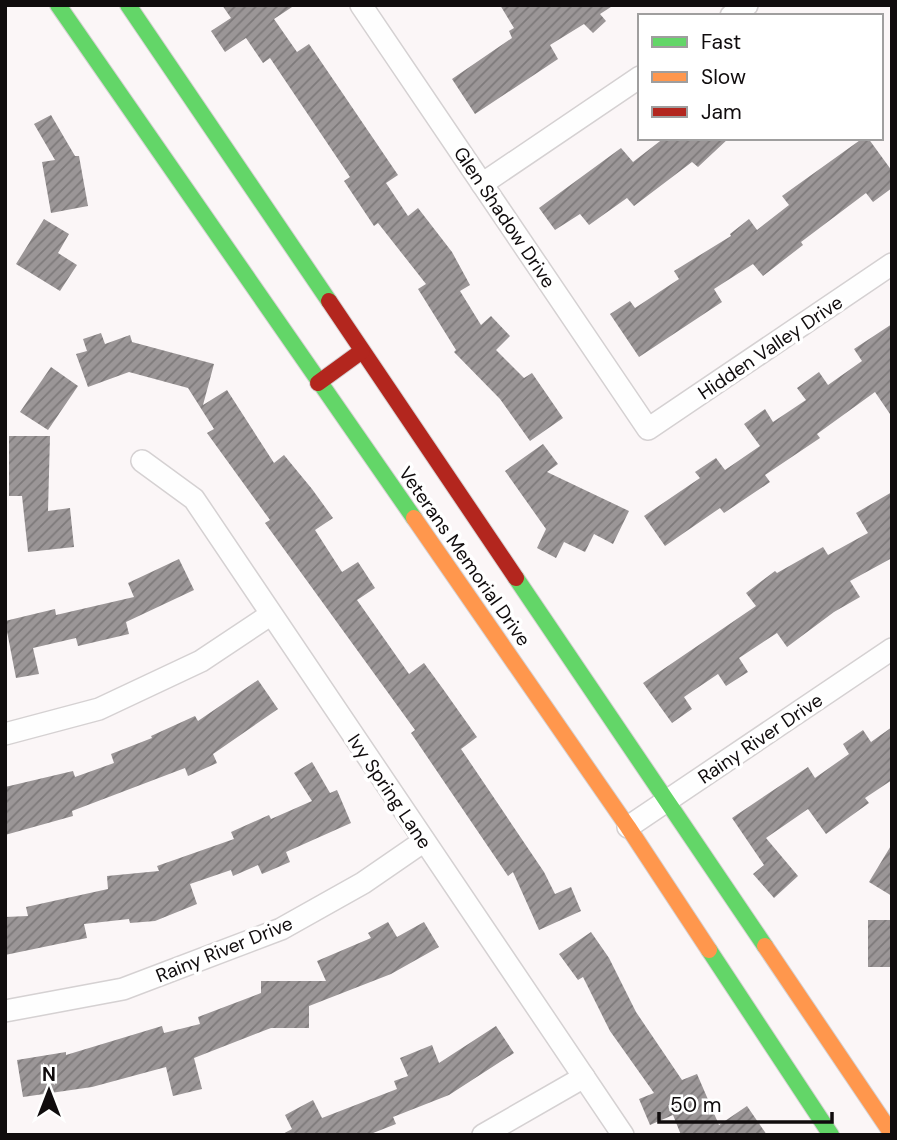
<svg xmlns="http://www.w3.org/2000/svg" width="897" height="1140" viewBox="0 0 897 1140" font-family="'DM Sans',sans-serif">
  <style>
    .building { fill: url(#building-hatch) }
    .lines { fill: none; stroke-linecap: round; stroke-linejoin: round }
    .street-casing { stroke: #d5d1d2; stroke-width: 24 }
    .fast-casing { stroke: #d5d1d2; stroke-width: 18 }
    .slow-casing { stroke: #d5d1d2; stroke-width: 18 }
    .jam-casing { stroke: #d5d1d2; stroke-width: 18 }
    .street { stroke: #fefefe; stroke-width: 21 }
    .fast { stroke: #63d668; stroke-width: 16 }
    .slow { stroke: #ff974d; stroke-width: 16 }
    .jam { stroke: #b3261e; stroke-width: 16 }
    .labels { text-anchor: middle; stroke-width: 7; stroke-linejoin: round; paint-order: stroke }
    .street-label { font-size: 19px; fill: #100c0d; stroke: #fff }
  </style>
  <defs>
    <pattern id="building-hatch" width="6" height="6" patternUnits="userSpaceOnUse" patternTransform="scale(1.75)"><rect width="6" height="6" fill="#9b9697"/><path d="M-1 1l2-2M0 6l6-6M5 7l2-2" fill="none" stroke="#7d797a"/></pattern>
  </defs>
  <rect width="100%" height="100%" fill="#fbf6f7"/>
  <!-- building -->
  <g class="building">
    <path d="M222 5H295L274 19 297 52 309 44 341 91 398 175 386 183 408 216 418 208 452 252 470 285 460 291 481 325 491 316 510 336 496 350 524 378 532 373 563 418 530 441 500 399 454 352 456 350 418 289 426 284 378 223 374 226 344 181 350 177 270 58 263 63 246 38 225 52 211 31 231 18Z"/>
    <path d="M500 5H614L600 14 606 21 593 33 584 24 550 45 558 59 475 114 452 79 512 38 509 31 514 28Z"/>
    <path d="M51 115 75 156H79L88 206 51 213 42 162 55 160 34 124Z"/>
    <path d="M664 138H729L698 167 692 162 634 206 627 198 589 225 580 214 555 230 539 208 621 148 633 162Z"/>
    <path d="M863 138H868L892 171V188L873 202 866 193 801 242 803 245 763 276 753 264 714 289 722 302 639 357 610 314 630 301 635 308 679 279 674 271 731 236 730 234 749 219 757 230 789 205 782 196Z"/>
    <path d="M44 219 69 234 58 253 77 265 60 291 16 264Z"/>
    <path d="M892 324V417L875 392 817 434 820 438 765 475 770 482 724 513 720 508 665 546 644 516 700 478 695 472 716 458 725 470 760 446 744 424 765 409 773 422 806 400 797 388 819 372 828 385 862 361 854 349Z"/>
    <path d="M101 333 105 344 130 335 132 342 214 364 203 405 227 390 274 463 284 455 312 489 333 518 315 530 342 572 358 562 375 588 357 600 409 674 424 663 443 689 477 737 461 749 544 872 555 894 571 887 581 911 539 930 513 872 508 876 411 733 415 730 265 523 270 520 207 433 214 429 188 388 129 372 88 387 76 354 87 351 83 339Z"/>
    <path d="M51 367 78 386 48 430 20 412Z"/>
    <path d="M9 436H50L48 511 70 508 74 547 28 552 22 496H9Z"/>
    <path d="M543 444 558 464 547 472 629 511 613 544 594 534 585 552 564 542 556 558 537 548 546 529 505 471Z"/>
    <path d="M892 492V558L850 581 860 597 834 612 787 647 777 633 739 658 748 672 726 686 718 674 684 697 692 709 672 723 643 683 756 606 746 593 775 571 777 573 823 547 828 555 868 533 856 513Z"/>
    <path d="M179 559 194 590 126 622 129 634 78 646 76 638 33 648 39 674 16 678 5 621 55 609 56 615 134 597 128 583Z"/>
    <path d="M258 680 278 709 213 754 217 763 188 776 185 768 72 811 73 816 5 835V787L73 771 75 777 114 763 111 754 152 738 151 736 195 716 198 721Z"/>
    <path d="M892 727V780L865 798 869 803 826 834 808 809 766 838 798 876 774 898 753 874 764 865 732 818 808 767 815 778 849 754 843 744 863 730 871 742Z"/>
    <path d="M312 762 330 793 337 790 351 823 286 852 290 862 262 874 258 865 233 876 231 870 190 884 197 904 155 921 130 923 129 919 84 924 87 938 5 955V917L28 916 26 907 108 889 107 876 159 871 157 866 234 839 231 832 269 815 271 819 312 801 294 773Z"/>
    <path d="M892 844V896L869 882Z"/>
    <rect x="868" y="920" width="24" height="47"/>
    <path d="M388 922 397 937 424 922 439 947 391 974 309 1006V1028H271L194 1058 202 1089 173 1096 166 1067 92 1087 23 1097 17 1060 66 1052V1055L162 1026 164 1033 200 1024 198 1017 261 993V981H326L317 961 371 938 368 933Z"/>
    <path d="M591 932 609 958 636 1012 682 1080 697 1074 719 1125 747 1106 767 1135H681L673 1115 650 1125 639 1099 654 1093 610 1031 583 977 578 980 559 954Z"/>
    <path d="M496 1026 514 1053 449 1095 393 1117 396 1124 368 1135H281L292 1129 285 1115 313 1100 322 1118 397 1089 394 1081 408 1076 400 1058 432 1045 439 1063Z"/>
  </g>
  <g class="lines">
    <!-- street casing -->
    <g class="street-casing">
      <g id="street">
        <path d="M361 5 648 429 892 264"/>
        <path d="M731 16 747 5"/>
        <path d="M482 184 640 77"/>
        <path d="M142 461 194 499 623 1135"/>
        <path d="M5 734 99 709 201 661 270 615"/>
        <path d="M628 827 892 649"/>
        <path d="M5 1011 123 989 281 929 363 883 424 841"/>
        <path d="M483 1135 584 1077"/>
      </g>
    </g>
    <!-- fast casing -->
    <g class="fast-casing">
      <g id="fast">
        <path d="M58 5 414 518"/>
        <path d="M128 5 329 301"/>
        <path d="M516 578 765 946"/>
        <path d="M709 950 831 1135"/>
      </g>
    </g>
    <!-- slow casing -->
    <g class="slow-casing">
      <g id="slow">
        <path d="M414 518 628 827 709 950"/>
        <path d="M765 946 892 1134"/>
      </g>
    </g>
    <!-- jam casing -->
    <g class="jam-casing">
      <g id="jam">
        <path d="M329 301 516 578"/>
        <path d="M318 383 362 351"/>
      </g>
    </g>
    <!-- street -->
    <use href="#street" class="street"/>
    <!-- fast -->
    <use href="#fast" class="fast"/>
    <!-- slow -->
    <use href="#slow" class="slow"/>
    <!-- jam -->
    <use href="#jam" class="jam"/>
  </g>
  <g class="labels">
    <!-- street labels -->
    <g class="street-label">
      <text transform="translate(505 217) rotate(56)" y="7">Glen Shadow Drive</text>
      <text transform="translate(770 347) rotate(-34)" y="7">Hidden Valley Drive</text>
      <text transform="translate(465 556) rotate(55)" y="7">Veterans Memorial Drive</text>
      <text transform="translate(760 738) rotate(-34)" y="7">Rainy River Drive</text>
      <text transform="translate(390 791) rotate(56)" y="7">Ivy Spring Lane</text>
      <text transform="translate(224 949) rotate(-22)" y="7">Rainy River Drive</text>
    </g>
  </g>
  <!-- border -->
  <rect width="897" height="1140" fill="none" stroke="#100c0d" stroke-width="14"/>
  <!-- legend -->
  <rect x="638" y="14" width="245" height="126" fill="#ffffff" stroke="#9f9e9e" stroke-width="2"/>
  <rect x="652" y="37" width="35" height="10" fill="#63d668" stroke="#9f9e9e" stroke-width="2"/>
  <text x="701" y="49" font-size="21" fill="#100c0d">Fast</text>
  <rect x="652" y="72" width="35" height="10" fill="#ff974d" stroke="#9f9e9e" stroke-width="2"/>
  <text x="701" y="84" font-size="21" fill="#100c0d">Slow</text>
  <rect x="652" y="107" width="35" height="10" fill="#b3261e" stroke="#9f9e9e" stroke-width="2"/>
  <text x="701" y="119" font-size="21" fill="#100c0d">Jam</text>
  <!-- north arrow -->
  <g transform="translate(49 1091)" stroke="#ffffff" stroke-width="5" paint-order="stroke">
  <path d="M0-5L12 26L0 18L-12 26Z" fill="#100c0d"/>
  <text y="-10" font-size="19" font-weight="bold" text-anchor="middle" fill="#100c0d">N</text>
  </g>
  <!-- scale -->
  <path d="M659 1112v10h173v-10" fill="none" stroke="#100c0d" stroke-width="3.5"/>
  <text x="670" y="1112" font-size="21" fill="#100c0d" stroke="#ffffff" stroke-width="5" paint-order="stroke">50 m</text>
</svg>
